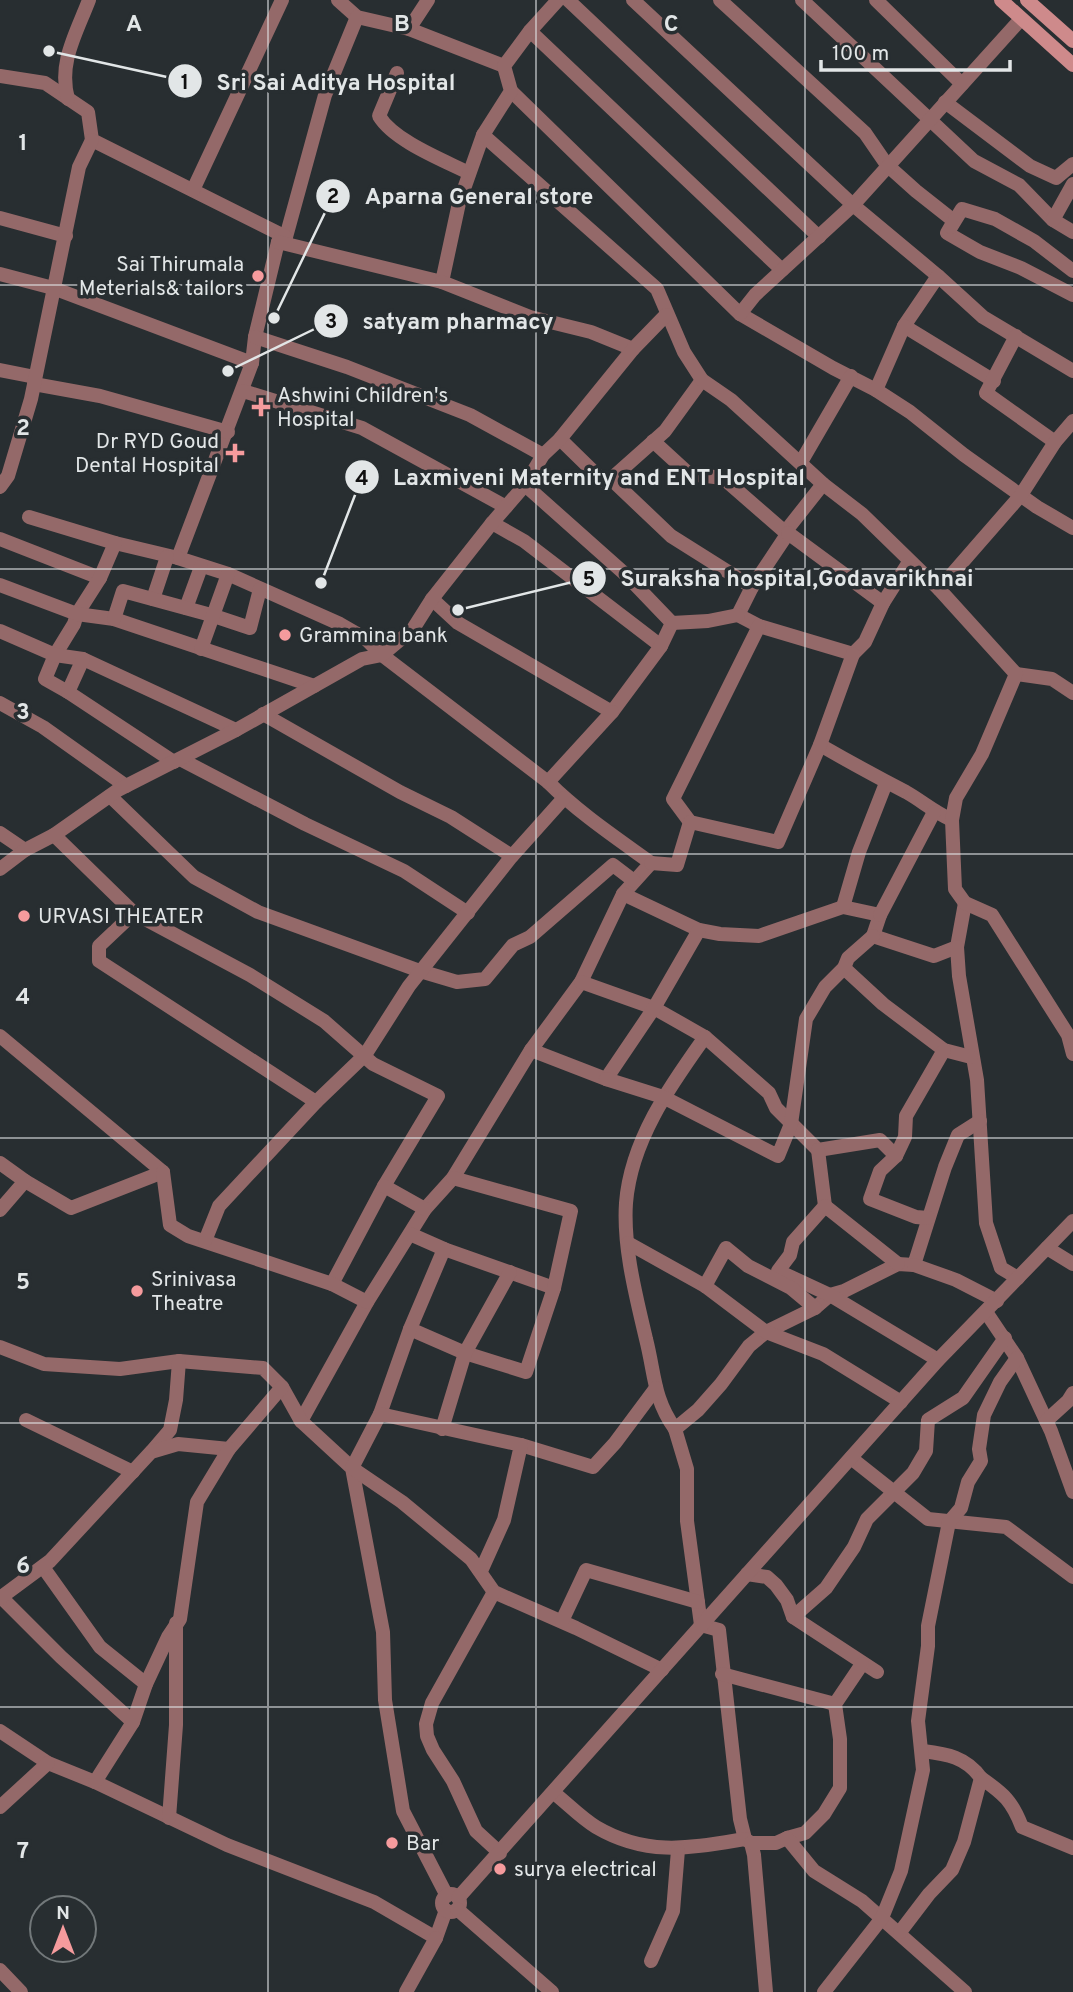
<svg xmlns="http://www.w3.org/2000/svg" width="1073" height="1992" viewBox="0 0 1073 1992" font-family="Overpass,sans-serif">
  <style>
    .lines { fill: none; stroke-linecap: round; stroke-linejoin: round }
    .minor { stroke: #946969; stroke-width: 14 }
    .tertiary { stroke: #946969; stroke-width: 14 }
    .secondary { stroke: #ce8a8b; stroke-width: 14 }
    .grid { fill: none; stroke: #e2e6e7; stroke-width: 2; stroke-opacity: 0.55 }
    .poi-dot { fill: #f59b9d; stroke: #282e31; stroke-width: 2.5 }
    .labels { text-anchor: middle; stroke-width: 7; stroke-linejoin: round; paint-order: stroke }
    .poi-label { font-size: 21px; fill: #e2e6e7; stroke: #282e31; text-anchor: start }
    .grid-label { font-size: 23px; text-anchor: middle; font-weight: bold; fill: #e2e6e7; stroke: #282e31; stroke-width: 7; stroke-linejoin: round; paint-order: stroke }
    .leader { fill: none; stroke: #e2e6e7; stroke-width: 2.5 }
    .callout-dot { fill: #e2e6e7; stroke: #282e31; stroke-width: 2.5 }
    .mark-label { font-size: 21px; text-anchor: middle; font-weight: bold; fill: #111 }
    .callout-label { font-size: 23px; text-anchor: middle; font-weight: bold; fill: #e2e6e7; stroke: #282e31; stroke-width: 7; stroke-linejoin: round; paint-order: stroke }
  </style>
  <rect width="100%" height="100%" fill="#282e31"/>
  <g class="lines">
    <!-- minor -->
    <g class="minor">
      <path d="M338 0 357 17 409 29 504 66"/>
      <path d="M568 0 819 237"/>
      <path d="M633 0 853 205 938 276 983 317 1073 371"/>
      <path d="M720 0 865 133 887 165 916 191 954 221 947 233 980 252 1021 268 1073 295"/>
      <path d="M802 0 974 161 1019 185 1053 220 1073 232"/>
      <path d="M876 0 962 84"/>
      <path d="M357 17 325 95 286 237 278 242 255 337 252 363 178 558 228 574 340 624 366 639 382 655 548 782C579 813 615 837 651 863L623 894 581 982 531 1050 453 1178 425 1209 367 1302 301 1421 352 1468 383 1632 385 1700 403 1811 447 1896"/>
      <path d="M409 29 428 0"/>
      <path d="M530 31 782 270"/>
      <path d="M397 73 379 116C394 141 443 160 469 173"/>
      <path d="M0 76 45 83 88 112 92 140 286 237"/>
      <path d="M511 91 740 314 833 368 876 390 910 412 964 455 1037 507 1073 528"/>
      <path d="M68 99C58 63 76 34 89 0"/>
      <path d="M945 102 1030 166 1056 178 1073 164"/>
      <path d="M193 190 282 0"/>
      <path d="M0 218 66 236"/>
      <path d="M1053 220 1073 184"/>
      <path d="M951 227 962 209 995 219 1034 241 1073 271"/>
      <path d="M278 242 442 282 459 203 483 135"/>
      <path d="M0 274 53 288 252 363"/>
      <path d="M938 276 904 326 994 381"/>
      <path d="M442 282 530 317 591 332 633 349"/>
      <path d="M740 314 755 295 853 205 1021 19"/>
      <path d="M1016 336 986 393 1055 442"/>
      <path d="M255 337 347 367 470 415 543 455"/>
      <path d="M0 370 35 377"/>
      <path d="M34 384 100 396 228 432"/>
      <path d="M876 390 904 326"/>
      <path d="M243 391 362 428 506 507"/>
      <path d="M560 439 603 481 611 479 671 536 752 587 788 533 785 532 823 484"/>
      <path d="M653 441 689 474 723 478 785 532"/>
      <path d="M801 462 851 376"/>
      <path d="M611 479 665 431 702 380"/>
      <path d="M0 487 8 476 31 399 79 167 92 140"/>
      <path d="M29 517 115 543 178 558"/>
      <path d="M492 523 524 541 661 646"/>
      <path d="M788 533 883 603"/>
      <path d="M0 539 100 578"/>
      <path d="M115 543 100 578 77 614 74 624 55 655 45 679 68 692 174 762"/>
      <path d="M0 585 77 614 114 619 314 686"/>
      <path d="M752 587 738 615 759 626 853 654 865 642 883 603 909 562"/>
      <path d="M939 589 1021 495 1055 442 1073 421"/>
      <path d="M153 599 167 557"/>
      <path d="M432 599 458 623 612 712 661 646 672 623 625 574 525 485"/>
      <path d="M186 608 201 567"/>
      <path d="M114 619 123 591 211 615 250 628 260 589"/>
      <path d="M672 623 708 621 738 615"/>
      <path d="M0 631 55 655 83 659 236 730"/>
      <path d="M201 649 228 574"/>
      <path d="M1016 674 1052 679 1073 693"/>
      <path d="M68 692 83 659"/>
      <path d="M0 703 43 727 126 786"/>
      <path d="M263 714 400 792 451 817 512 856"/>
      <path d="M820 745C848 761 877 777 906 792 922 801 934 812 952 820"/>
      <path d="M180 759 305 824 404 871 468 913"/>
      <path d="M548 782 612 712"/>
      <path d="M110 796 194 877 258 912 420 971 457 982 485 979 513 945 530 937 613 865 634 881"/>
      <path d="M690 822 673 799 759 626"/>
      <path d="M0 833 25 850"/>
      <path d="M54 835 134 913 250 975 324 1021 373 1064 438 1096 384 1186 332 1284"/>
      <path d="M651 863 677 865 690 822 778 842 820 745 853 654"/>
      <path d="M623 894 699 930 720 934 759 936 843 907 880 915 873 936 934 956 957 947 965 903"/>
      <path d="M843 907 859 852 886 783"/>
      <path d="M134 913 99 946V961L316 1102 365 1055 409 986 512 856 564 798"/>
      <path d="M880 915 934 812"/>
      <path d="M957 947 959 976 977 1080 986 1223 1001 1268 1018 1278"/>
      <path d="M844 968 883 1004 944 1050 971 1057"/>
      <path d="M581 982 654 1008 705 1037 769 1093 776 1108 818 1150 880 1140 896 1156"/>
      <path d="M0 1036 163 1172 71 1208 25 1181"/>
      <path d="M705 1037C670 1086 631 1140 626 1203 623 1247 636 1296 646 1339 655 1374 653 1398 675 1429L698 1410 721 1384 749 1346 766 1332 815 1308 830 1295 844 1291 898 1264 914 1265 945 1167 958 1135 980 1121"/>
      <path d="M531 1050 606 1079 654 1008 699 930"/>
      <path d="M606 1079 663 1097 778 1156 791 1124 806 1019 825 987 844 968 848 958 873 936"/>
      <path d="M818 1150 825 1206"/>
      <path d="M0 1163 25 1181 0 1210"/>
      <path d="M163 1172 170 1225 188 1236 332 1284 367 1302"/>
      <path d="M384 1186 425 1209"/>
      <path d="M928 1218 916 1217 870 1199 880 1171 896 1156 905 1137 906 1116 944 1050"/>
      <path d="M205 1241 219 1206 316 1102"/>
      <path d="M628 1243 705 1286 766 1332 823 1354 901 1402"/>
      <path d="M1047 1248 1073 1264"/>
      <path d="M444 1249 554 1288"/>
      <path d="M898 1264 825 1206 793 1242 790 1255 778 1271 830 1295 938 1360"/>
      <path d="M914 1265 956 1280 997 1301"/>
      <path d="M705 1286 726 1248 748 1266 791 1288 815 1308"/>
      <path d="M986 1312 1017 1358 1051 1431 1073 1492"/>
      <path d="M410 1329 465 1353 526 1372 554 1288 571 1211 453 1178"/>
      <path d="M0 1347 44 1364 120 1369 179 1361 263 1368 282 1387 301 1421"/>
      <path d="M380 1414 410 1329 444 1249 410 1234"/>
      <path d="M26 1420 133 1472"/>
      <path d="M1046 1421 1068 1401 1073 1393"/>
      <path d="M442 1429 465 1353 510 1272"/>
      <path d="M675 1429 687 1469V1521L701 1625 719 1630 740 1819 745 1839 751 1843 754 1855 766 1992"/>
      <path d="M521 1445 593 1467 615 1443 656 1388"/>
      <path d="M152 1451 170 1430 176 1400 179 1361"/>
      <path d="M851 1458 928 1519 1006 1527 1073 1577"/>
      <path d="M43 1567 100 1647 146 1684"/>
      <path d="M481 1571 504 1520 521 1445 380 1414 352 1468 402 1502 471 1559 494 1592 576 1628 662 1670"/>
      <path d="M747 1574 767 1577 776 1585 787 1600 793 1617 877 1672"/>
      <path d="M494 1592 432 1703 426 1724 427 1736 433 1750 453 1781 476 1831 500 1853"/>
      <path d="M1 1597 61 1657 133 1722"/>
      <path d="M0 1598 50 1561 151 1452 178 1444 229 1449 282 1387"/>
      <path d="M793 1617 826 1588 854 1547 867 1519 913 1473 926 1451 928 1420 963 1398 1005 1338"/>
      <path d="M562 1621 586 1570 698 1602"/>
      <path d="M722 1674 835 1704"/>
      <path d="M0 1731 48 1763 95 1782 227 1845 374 1902 436 1938 446 1910"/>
      <path d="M923 1751C947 1754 966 1757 981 1778"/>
      <path d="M95 1782 133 1722 146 1684 168 1637 180 1619 197 1502 229 1449"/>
      <path d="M554 1793C568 1804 581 1818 596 1827 647 1857 690 1848 745 1839"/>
      <path d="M0 1807 48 1763"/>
      <path d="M169 1818 176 1725V1623"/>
      <path d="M787 1838 805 1833 824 1814 840 1788V1739L835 1704 862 1664"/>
      <path d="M751 1843H776L787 1838 814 1871 862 1901 965 1992"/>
      <path d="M900 1932 929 1894 952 1870 964 1842 981 1778C1004 1794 1012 1801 1022 1827L1073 1848"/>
      <path d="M651 1961 673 1911 678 1850"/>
      <path d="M0 1970 21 1992"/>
      <path d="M406 1992 436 1938"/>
      <path d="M824 1992 882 1918 901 1871 923 1770 918 1721 928 1646V1626L949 1522 961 1508 968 1482 981 1461 979 1449 984 1415 1000 1382 1017 1358"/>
    </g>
    <!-- tertiary -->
    <g class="tertiary">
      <path d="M558 0 530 31 504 66 511 91 483 135 657 289 684 352 702 380 731 400 823 484 862 514 939 589 1016 674 982 754 956 798 952 820 955 889 965 903 992 915 1068 1035 1073 1054"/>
      <path d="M0 869 25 850 54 835 118 790 236 730 362 659 382 655 413 629 432 599 492 523 525 485 543 455 560 439 633 349 666 315"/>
      <circle cx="451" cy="1903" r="9"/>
      <path d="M458 1898 938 1360 1073 1221"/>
      <path d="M457 1909 552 1992"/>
    </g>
    <!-- secondary -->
    <g class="secondary">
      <path d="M1001 0 1073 65"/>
      <path d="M1027 0 1073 41"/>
    </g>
  </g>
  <!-- grid -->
  <path class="grid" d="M268 0V1992M536 0V1992M805 0V1992M0 285H1073M0 569H1073M0 854H1073M0 1138H1073M0 1423H1073M0 1707H1073"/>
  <!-- markers -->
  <g class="poi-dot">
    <circle cx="258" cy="276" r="7"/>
    <path d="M257.5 396.5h7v7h7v7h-7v7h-7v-7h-7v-7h7z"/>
    <path d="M231.5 442.5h7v7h7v7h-7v7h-7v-7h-7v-7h7z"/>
    <circle cx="285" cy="635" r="7"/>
    <circle cx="24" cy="916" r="7"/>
    <circle cx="137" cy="1291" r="7"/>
    <circle cx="392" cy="1843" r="7"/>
    <circle cx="500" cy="1869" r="7"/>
  </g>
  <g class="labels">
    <!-- poi labels -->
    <g class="poi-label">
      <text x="244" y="271" text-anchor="end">Sai Thirumala<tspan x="244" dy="24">Meterials&amp; tailors</tspan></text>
      <text x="277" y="402">Ashwini Children's<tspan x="277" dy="24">Hospital</tspan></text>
      <text x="219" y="448" text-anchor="end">Dr RYD Goud<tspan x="219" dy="24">Dental Hospital</tspan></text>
      <text x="299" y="642">Grammina bank</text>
      <text x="38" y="923">URVASI THEATER</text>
      <text x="151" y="1286">Srinivasa<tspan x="151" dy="24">Theatre</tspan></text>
      <text x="406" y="1850">Bar</text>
      <text x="514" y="1876">surya electrical</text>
    </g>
  </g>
  <g class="grid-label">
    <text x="134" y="31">A</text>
    <text x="402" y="31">B</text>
    <text x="671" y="31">C</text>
    <text x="23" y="150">1</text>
    <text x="23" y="435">2</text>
    <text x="23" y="719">3</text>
    <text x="23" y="1004">4</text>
    <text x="23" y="1289">5</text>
    <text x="23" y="1573">6</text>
    <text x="23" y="1858">7</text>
  </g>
  <!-- callouts -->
  <path class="leader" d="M49 51L185 81M274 318L333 196M228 371L331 321M321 583L362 477M458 610L589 578"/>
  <g class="callout-dot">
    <circle cx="49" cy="51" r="7"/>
    <circle cx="274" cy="318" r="7"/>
    <circle cx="228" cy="371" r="7"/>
    <circle cx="321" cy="583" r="7"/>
    <circle cx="458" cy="610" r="7"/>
    <circle cx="185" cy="81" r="18"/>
    <circle cx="333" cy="196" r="18"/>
    <circle cx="331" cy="321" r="18"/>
    <circle cx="362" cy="477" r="18"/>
    <circle cx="589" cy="578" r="18"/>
  </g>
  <g class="mark-label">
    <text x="185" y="89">1</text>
    <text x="333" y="203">2</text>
    <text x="331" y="328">3</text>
    <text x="362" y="485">4</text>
    <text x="589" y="586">5</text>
  </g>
  <g class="callout-label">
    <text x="336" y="90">Sri Sai Aditya Hospital</text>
    <text x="479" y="204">Aparna General store</text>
    <text x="458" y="329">satyam pharmacy</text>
    <text x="599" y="485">Laxmiveni Maternity and ENT Hospital</text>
    <text x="797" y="586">Suraksha hospital,Godavarikhnai</text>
  </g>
  <!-- north arrow -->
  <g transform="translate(63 1929)"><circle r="33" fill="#282e31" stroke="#72787a" stroke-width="2"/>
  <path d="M0-5L12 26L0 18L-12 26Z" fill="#f59b9d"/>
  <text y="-10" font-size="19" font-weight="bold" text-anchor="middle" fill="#e2e6e7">N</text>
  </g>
  <!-- scale -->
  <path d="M821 60v10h189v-10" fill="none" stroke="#e2e6e7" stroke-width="3.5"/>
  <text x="832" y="60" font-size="21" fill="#e2e6e7" stroke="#282e31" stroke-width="5" paint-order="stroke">100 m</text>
</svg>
